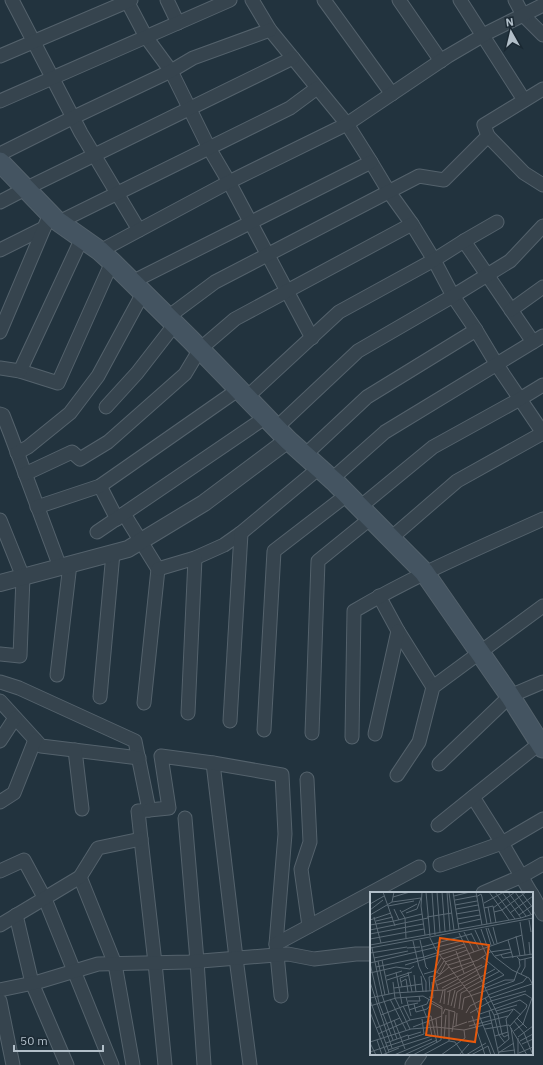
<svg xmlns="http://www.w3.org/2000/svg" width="543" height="1065" viewBox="0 0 543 1065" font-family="'IBM Plex Sans',sans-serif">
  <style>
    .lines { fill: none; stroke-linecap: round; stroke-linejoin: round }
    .minor-casing { stroke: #54626c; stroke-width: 15 }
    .tertiary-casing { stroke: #54626c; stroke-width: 18 }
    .secondary-casing { stroke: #54626c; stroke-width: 21 }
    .minor { stroke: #36444e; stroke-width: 13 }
    .tertiary { stroke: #36444e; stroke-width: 16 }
    .secondary { stroke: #445461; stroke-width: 19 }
    .inset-road { fill: none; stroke: #5c6b76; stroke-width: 1 }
    .view { fill: #e8590c; fill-opacity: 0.15; stroke: #e8590c; stroke-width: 2 }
    .inset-edge { fill: none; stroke: #b2bfc9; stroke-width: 2 }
  </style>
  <rect width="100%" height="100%" fill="#22333e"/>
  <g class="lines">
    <!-- minor casing -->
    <g class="minor-casing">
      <g id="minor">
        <path d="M12 0 81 133 139 230"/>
        <path d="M167 0 178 23"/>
        <path d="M252 0 270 30 347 124 371 162 389 192 412 224 434 260 453 296 476 330 497 365 543 433 457 481 391 538"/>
        <path d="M324 0 392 94"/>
        <path d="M399 0 441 61"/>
        <path d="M460 0 524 100"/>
        <path d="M515 0 523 15 543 35"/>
        <path d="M127 1 146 37 171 71 209 148 229 182 312 338"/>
        <path d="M0 56 131 0"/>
        <path d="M0 101 230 0"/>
        <path d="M488 136 524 173 543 185"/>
        <path d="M0 154 72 118 171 71 193 58 270 30"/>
        <path d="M0 202 25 189 293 58"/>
        <path d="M59 222 290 108 317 88"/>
        <path d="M464 241 533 342"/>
        <path d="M0 250 44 228"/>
        <path d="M100 251 229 182 347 124 448 56 489 32 543 5"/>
        <path d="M132 282 371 162"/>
        <path d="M511 310 543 287"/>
        <path d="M168 317 215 282 419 176 444 180 488 136 484 125 543 89"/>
        <path d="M0 332 50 214"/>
        <path d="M0 368 20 371 58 383 112 262"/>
        <path d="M20 371 82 238"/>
        <path d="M247 397 339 312 434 260 464 241 497 222"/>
        <path d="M106 407 137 373 175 324"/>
        <path d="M0 414 3 415 10 433 60 567"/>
        <path d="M276 428 358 351 453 296 510 261 543 226"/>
        <path d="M17 453 28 447 70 413 98 376 143 293"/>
        <path d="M305 455 367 397 476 330"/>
        <path d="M25 474 72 452 80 459 108 442 185 374 200 349 235 319 412 224"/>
        <path d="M332 479 385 432 543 336"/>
        <path d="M100 486 117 519"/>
        <path d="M37 507 100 486 239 389"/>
        <path d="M360 507 433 447 520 399 543 385"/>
        <path d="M124 514 158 569 144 703"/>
        <path d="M0 520 23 577 20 656 0 654"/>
        <path d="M97 532 266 417"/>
        <path d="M158 569 195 558 224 545 241 533 319 468"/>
        <path d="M379 596 398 631 433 687"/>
        <path d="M57 675 70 564"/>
        <path d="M0 682 19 688 135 741 149 810 138 811 141 839 155 963 165 1065"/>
        <path d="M100 697 113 553"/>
        <path d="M0 701 41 746 139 758"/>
        <path d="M188 713 195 558"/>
        <path d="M230 721 241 533"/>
        <path d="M264 730 274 551 348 494"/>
        <path d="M312 733 318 561 371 518"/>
        <path d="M375 734 398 631"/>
        <path d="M352 737 354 611C415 575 479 548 543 519"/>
        <path d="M0 741 15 718"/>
        <path d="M75 750 82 809"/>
        <path d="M213 763 236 958 250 1065"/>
        <path d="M439 764 510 696 543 682"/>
        <path d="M397 775 419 742 433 687 543 606"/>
        <path d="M307 779 310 842 301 869 309 926"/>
        <path d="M473 797 502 843 531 893"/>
        <path d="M0 802 14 793 35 740"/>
        <path d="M149 810 169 808 161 756 213 763 282 775 285 834 276 944 281 996"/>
        <path d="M185 818 197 961 204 1065"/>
        <path d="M438 825 540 743"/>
        <path d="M440 865 502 843 543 819"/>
        <path d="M0 871 24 860 45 899 112 1065"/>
        <path d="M80 877 115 964 133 1065"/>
        <path d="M483 893 522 876 543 864"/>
        <path d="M532 894 543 914"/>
        <path d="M16 915 32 983 67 1065"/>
        <path d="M0 925 80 877 98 848 141 839"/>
        <path d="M276 944 419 867"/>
        <path d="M0 990 38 982 98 964 189 962 288 954 314 959 356 954H371"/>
        <path d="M0 1001 13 1065"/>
        <path d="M412 1065 420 1054"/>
      </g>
    </g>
    <!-- tertiary casing -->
    <g class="tertiary-casing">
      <path id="tertiary" d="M0 583 128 549 204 503 288 440"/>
    </g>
    <!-- secondary casing -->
    <g class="secondary-casing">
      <path id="secondary" d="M0 162 56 220 100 251 112 262 191 340 288 440 336 483 424 572 510 696 543 748"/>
    </g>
    <!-- minor -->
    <use href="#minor" class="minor"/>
    <!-- tertiary -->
    <use href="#tertiary" class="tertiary"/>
    <!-- secondary -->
    <use href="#secondary" class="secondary"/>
  </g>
  <!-- overview -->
  <g transform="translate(370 892)">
    <rect width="163" height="163" fill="#22333e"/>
    <path class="inset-road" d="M13 0 25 34M52 0 51 14 55 43M56 0 60 44M62 0 65 43M67 0 70 40M72 0 75 39M77 0 80 39M83 0 89 37M106 0 112 33M119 0 139 28M125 0 145 27M132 0 151 26M138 0 156 24M145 0 161 22M151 0 163 16M79 1 84 38M84 4 100 0M23 5 40 0M106 5 111 2 112 5 117 32M85 8 106 4M22 10 51 6M114 11 132 1M0 12 14 4M85 13 107 9M18 14 44 9M118 15 121 31M114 16 123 14 126 31M123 16 145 0M24 17 29 28M86 17 108 13M0 18 13 8M30 18 35 26 36 46M32 20 47 12M124 20 132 18 156 0M36 21 47 17 51 6M140 21 163 4M86 22 109 18M0 23 22 10 24 0M149 23 163 13M4 25 11 51M57 25 82 21M87 27 110 23M0 28 21 21M159 28 161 40M6 29 23 25M24 29 52 22M150 30 155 63M88 32 111 27M0 33 24 29M123 35 127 51M116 36 121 53M118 36 124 52M111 37 117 54 125 65 142 78 159 86 163 93M0 38 58 26M105 38 116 62M94 40 104 60M89 41 128 123 132 142 134 145 138 143M101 41 109 57M0 42 53 32M146 44 150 64M60 46 66 58 101 103 125 163M0 47 54 37M50 48 56 75 58 77M138 48 143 66M43 49 49 75 56 90V100M159 50 160 62M0 53 151 26 163 22M52 55 101 42M0 56 163 26M2 56 12 103 27 147M37 56 50 55M86 59 94 81M0 61 37 55M131 63 133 66 163 62M125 64 142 60M147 65 150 68 163 65M4 66 38 59M73 67 97 58M12 68 19 102M8 69 15 103M75 70 152 43M0 71 92 49M0 71 9 111 23 148M35 73 95 55M78 73 101 66M6 75 54 65 94 52M81 77 108 68 120 60 141 57M64 79 71 66M26 80 32 112M38 80 42 100M67 80 74 69M147 80 150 74 149 67M0 81 26 75 40 77 44 74M54 82 64 79 70 82 76 71M151 82 155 75V67M44 83 46 100M16 84 32 79M51 84 53 100M87 85 112 73M65 87 79 75M17 88 42 80M90 88 118 72M66 89 104 72M0 90 22 156M23 90 25 106 40 137M31 90 36 87 38 100M92 91 109 82M67 93 86 85M94 94 125 77M32 95 30 86 39 83M24 96 52 92M72 96 88 87M115 96 135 88H144M96 97 130 79M60 99 59 85 64 84 68 98M77 100 92 93M99 100 134 83 112 65M118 103 153 90 157 85M36 105 41 124M59 105 63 106 62 90M0 106 24 101 74 98 90 90M115 106 124 123 129 143 135 151M120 106 162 92M20 107 36 138M0 108 19 160M38 109H50L49 104M61 111 72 117M70 111 73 98M44 112 46 120 57 117 62 111M74 112 75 97M78 113 80 99M123 113 155 102 161 106M0 114 26 106 53 104 72 115 71 148 43 163M33 114 40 128M52 114 57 126M81 114 85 98M84 116 87 100 95 95M89 117 91 101 97 98M39 118 57 112 59 107M92 118 94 106 144 89 147 80M119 119 129 163M126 119 147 113M0 120 17 163M96 121 100 114 119 104M100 121 121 109 156 99M73 122 75 117 85 120 82 140M110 122 150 108 157 113 156 116 140 134M11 123 34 114 48 111M124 123 144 117 151 123M102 124 115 163M147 126 157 136M66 127 68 145M24 128 35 157M144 129 154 141 163 163M98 130 120 124M86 134 87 121M99 134 138 124M43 135 72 124M83 135 97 130M6 136 30 126M141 136 145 163M115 137 139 133 157 163M94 138 122 131M144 139 153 132 163 103M8 142 40 128 61 124 67 151M38 144 51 140M125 144 138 140M148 145 163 134M74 147 76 123M7 148 12 163M79 149V118M150 149 163 142M0 150 41 137 66 135 94 138 95 146 71 163M0 151 6 163M16 151 38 143 39 147M152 152 163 147M127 157 139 147 136 127 143 118M18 158 62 144 59 129M0 160 54 142 52 127M129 160 145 158M128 161 144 151M149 161 163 155M12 163 29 156M24 163 62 147M34 163 67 148M53 163 79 149 85 150 94 163M89 163 99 152M96 163 116 151M101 163 118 154 121 163M148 163V146"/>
    <path class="view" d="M70 46 119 53 105 150 56 143Z"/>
    <rect width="163" height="163" class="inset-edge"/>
  </g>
  <!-- north arrow -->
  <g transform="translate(511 32) rotate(352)" stroke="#1b2933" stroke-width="3" paint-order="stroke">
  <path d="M0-3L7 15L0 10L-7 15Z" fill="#b2bfc9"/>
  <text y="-6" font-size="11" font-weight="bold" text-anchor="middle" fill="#b2bfc9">N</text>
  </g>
  <!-- scale -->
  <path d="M14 1045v6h89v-6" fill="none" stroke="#b2bfc9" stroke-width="2"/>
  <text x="20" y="1045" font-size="12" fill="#b2bfc9" stroke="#1b2933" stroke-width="3" paint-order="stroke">50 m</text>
</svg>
